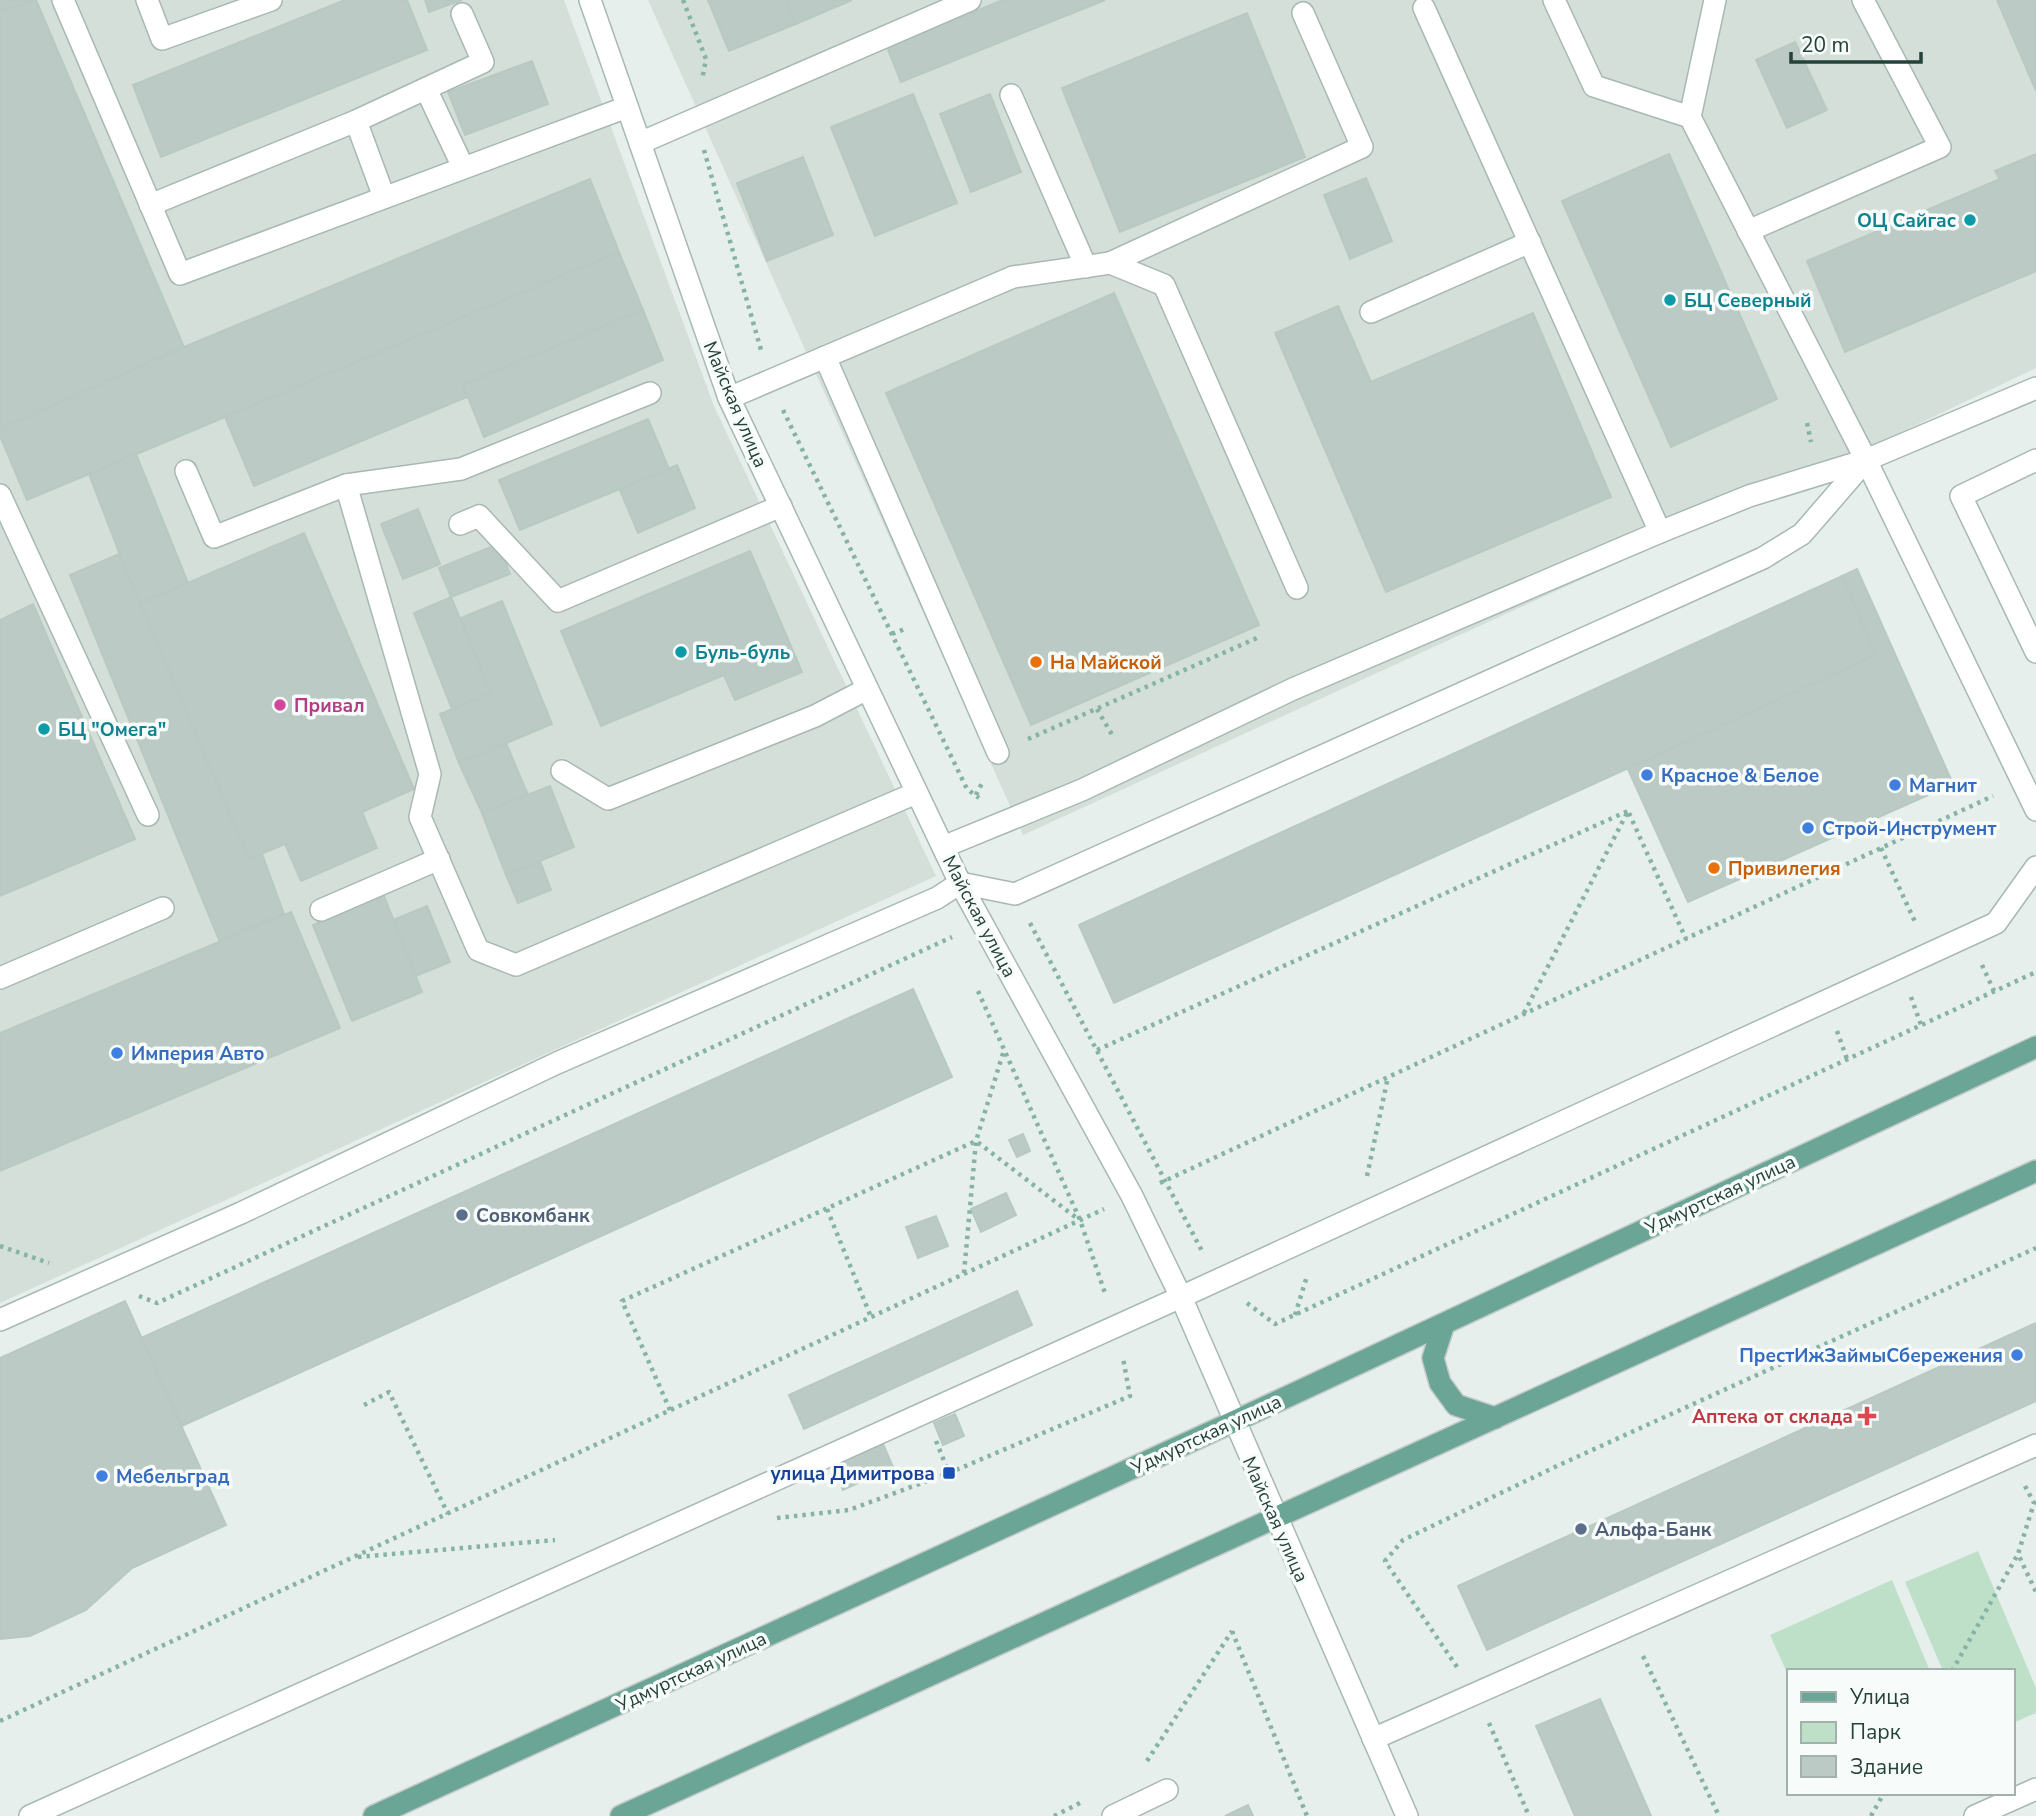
<svg xmlns="http://www.w3.org/2000/svg" width="2036" height="1816" viewBox="0 0 2036 1816" font-family="'Nunito Sans',sans-serif">
  <style>
    .built { fill: #d4dfda }
    .green { fill: #bfe0c8 }
    .building { fill: #bbcac4; stroke: #b8c9c2; stroke-width: 2 }
    .lines { fill: none; stroke-linecap: round; stroke-linejoin: round }
    .minor-casing { stroke: #a8b8b2; stroke-width: 24 }
    .major-casing { stroke: #c2cac8; stroke-width: 24 }
    .path { stroke: #86b3a5; stroke-width: 4.5; stroke-dasharray: 3.5 5; stroke-linecap: butt }
    .minor { stroke: #fff; stroke-width: 21 }
    .major { stroke: #6aa596; stroke-width: 21 }
    .culture-dot { fill: #0f9aa8; stroke: #f7fbf9; stroke-width: 2.5 }
    .food-dot { fill: #e8710a; stroke: #f7fbf9; stroke-width: 2.5 }
    .hotel-dot { fill: #d1479c; stroke: #f7fbf9; stroke-width: 2.5 }
    .shop-dot { fill: #3f7fe0; stroke: #f7fbf9; stroke-width: 2.5 }
    .service-dot { fill: #5c6f8a; stroke: #f7fbf9; stroke-width: 2.5 }
    .health-dot { fill: #e0444e; stroke: #f7fbf9; stroke-width: 2.5 }
    .transit-dot { fill: #1a4fb4; stroke: #f7fbf9; stroke-width: 2.5 }
    .labels { text-anchor: middle; stroke-width: 7; stroke-linejoin: round; paint-order: stroke }
    .culture-label { font-size: 19px; font-weight: bold; fill: #0d838f; stroke: #f7fbf9; text-anchor: start }
    .street-label { font-size: 19px; fill: #24423a; stroke: #f7fbf9 }
    .food-label { font-size: 19px; font-weight: bold; fill: #c56008; stroke: #f7fbf9; text-anchor: start }
    .hotel-label { font-size: 19px; font-weight: bold; fill: #b23c85; stroke: #f7fbf9; text-anchor: start }
    .shop-label { font-size: 19px; font-weight: bold; fill: #366cbe; stroke: #f7fbf9; text-anchor: start }
    .service-label { font-size: 19px; font-weight: bold; fill: #4e5e75; stroke: #f7fbf9; text-anchor: start }
    .health-label { font-size: 19px; font-weight: bold; fill: #be3a42; stroke: #f7fbf9; text-anchor: end }
    .transit-label { font-size: 19px; font-weight: bold; fill: #164399; stroke: #f7fbf9; text-anchor: end }
  </style>
  <rect width="100%" height="100%" fill="#e6efeb"/>
  <!-- built -->
  <g class="built">
    <path d="M0 0H564L714 406 936 876 0 1303Z"/>
    <path d="M648 0H2036V368L1836 463 1023 835Z"/>
  </g>
  <!-- green -->
  <g class="green">
    <path d="M1978 1551 2036 1688V1713L2013 1723V1671H1943L1905 1582Z"/>
    <path d="M1892 1580 1930 1671H1789V1677L1770 1635Z"/>
  </g>
  <!-- building -->
  <g class="building">
    <path d="M0 0H32L0 12Z"/>
    <path d="M32 0H36L184 347 0 429V12Z"/>
    <path d="M345 0H407L427 50 161 157 133 85Z"/>
    <path d="M425 0H462L429 12Z"/>
    <path d="M708 0H786L796 24 729 51Z"/>
    <path d="M786 0H852L796 24Z"/>
    <path d="M1003 0H1105L901 82 887 47Z"/>
    <path d="M1997 0H2036V91Z"/>
    <path d="M1247 13 1305 157 1120 232 1062 88Z"/>
    <path d="M1795 42 1827 110 1787 128 1756 60Z"/>
    <path d="M532 61 548 104 465 135 448 92Z"/>
    <path d="M913 94 957 203 875 236 831 127Z"/>
    <path d="M990 94 1021 172 971 192 940 114Z"/>
    <path d="M1669 154 1777 399 1671 447 1562 201Z"/>
    <path d="M2036 154V271L1845 352 1807 261 2000 179 1995 171Z"/>
    <path d="M803 157 833 235 767 261 737 183Z"/>
    <path d="M1366 178 1392 241 1350 259 1324 195Z"/>
    <path d="M590 179 619 252 27 500 0 436V429L184 347Z"/>
    <path d="M619 252 643 310 463 385 467 397 254 486 225 417Z"/>
    <path d="M1114 293 1259 625 1031 725 886 393Z"/>
    <path d="M1338 306 1371 382 1533 313 1611 497 1386 592 1275 333Z"/>
    <path d="M643 310 663 360 484 437 463 385Z"/>
    <path d="M648 419 669 469 520 530 499 480Z"/>
    <path d="M136 454 188 583 139 604 89 474Z"/>
    <path d="M677 465 695 508 638 533 620 490Z"/>
    <path d="M418 509 440 564 403 579 381 524Z"/>
    <path d="M304 533 414 789 362 812 377 848 301 881 285 844 249 859 139 604Z"/>
    <path d="M498 544 510 574 451 597 439 568Z"/>
    <path d="M750 551 802 672 735 700 724 675 601 726 561 631Z"/>
    <path d="M119 554 249 859 262 854 284 914 219 940 70 575Z"/>
    <path d="M1857 569 1953 784 1688 902 1627 767 1876 655 1842 576Z"/>
    <path d="M1842 576 1876 655 1114 1003 1079 925Z"/>
    <path d="M451 597 491 693 452 709 414 613Z"/>
    <path d="M502 601 552 724 459 763 440 714 491 693 461 618Z"/>
    <path d="M33 604 135 839 0 896V620Z"/>
    <path d="M506 743 528 795 482 813 459 763Z"/>
    <path d="M550 786 574 847 506 875 482 813Z"/>
    <path d="M540 861 551 890 518 903 506 875Z"/>
    <path d="M384 896 422 992 352 1021 313 925Z"/>
    <path d="M427 906 450 962 416 976 393 920Z"/>
    <path d="M291 912 340 1028 0 1171V1033Z"/>
    <path d="M913 989 952 1077 182 1426 141 1338Z"/>
    <path d="M1023 1134 1030 1151 1017 1157 1009 1140Z"/>
    <path d="M1006 1193 1016 1215 981 1232 971 1209Z"/>
    <path d="M936 1216 948 1246 918 1258 906 1227Z"/>
    <path d="M1017 1291 1032 1325 804 1429 789 1395Z"/>
    <path d="M125 1301 226 1525 132 1568 86 1610 30 1636 0 1639V1358Z"/>
    <path d="M2036 1323V1401L1487 1650 1458 1586Z"/>
    <path d="M955 1414 964 1436 943 1445 934 1423Z"/>
    <path d="M883 1444 893 1467 843 1490 833 1466Z"/>
    <path d="M1600 1699 1651 1816H1575L1536 1726Z"/>
    <path d="M1248 1805 1253 1816H1225Z"/>
  </g>
  <g class="lines">
    <!-- minor casing -->
    <g class="minor-casing">
      <g id="minor">
        <path d="M63 0 180 274 627 107"/>
        <path d="M147 0 162 39 271 0"/>
        <path d="M590 0 729 398 960 883 1132 1196 1181 1297 1407 1816"/>
        <path d="M1554 0 1594 86 1690 117 1866 460 2036 810"/>
        <path d="M1424 8 1660 532"/>
        <path d="M426 89 463 167"/>
        <path d="M1011 95 1086 267"/>
        <path d="M1690 117 1715 0"/>
        <path d="M356 121 483 62 462 14"/>
        <path d="M640 143 970 0"/>
        <path d="M150 205 356 121 384 197"/>
        <path d="M1748 231 1940 147 1863 0"/>
        <path d="M1110 263 1362 147 1303 13"/>
        <path d="M1371 312 1530 242"/>
        <path d="M825 357 998 753"/>
        <path d="M650 393 461 469 346 485 430 774 420 817 478 950 516 965 916 793"/>
        <path d="M729 398 1013 277 1110 263 1164 285 1297 588"/>
        <path d="M2036 460 1961 496 2036 652"/>
        <path d="M186 471 214 537 346 485"/>
        <path d="M0 495 148 815"/>
        <path d="M460 524 479 516 558 601 781 506"/>
        <path d="M562 771 608 799 815 716 867 689"/>
        <path d="M943 847 1082 790 1293 689 1660 532 1749 496 1866 460 2036 388"/>
        <path d="M321 910 439 859"/>
        <path d="M0 978 163 908"/>
        <path d="M0 1320 241 1213 557 1063 937 898 960 883 1015 894 1763 558 1802 534 1866 460"/>
        <path d="M1373 1739 2036 1445"/>
        <path d="M30 1816 1181 1297 1996 923 2036 867"/>
        <path d="M1113 1816 1167 1790"/>
        <path d="M1975 1816 2036 1789"/>
      </g>
    </g>
    <!-- major casing -->
    <g class="major-casing">
      <g id="major">
        <path d="M1444 1324 1433 1358 1440 1383 1456 1405 1495 1418"/>
        <path d="M374 1816 1233 1422 2036 1047"/>
        <path d="M621 1816 2036 1171"/>
      </g>
    </g>
    <!-- path -->
    <g class="path">
      <path d="M683 0 706 59 702 80"/>
      <path d="M704 150 761 350"/>
      <path d="M783 410 967 789 979 798"/>
      <path d="M1807 423 1811 442"/>
      <path d="M892 634 907 628"/>
      <path d="M1097 709 1114 738"/>
      <path d="M1028 739 1257 638"/>
      <path d="M976 795 983 781"/>
      <path d="M1881 848 1916 924"/>
      <path d="M1030 923 1203 1253"/>
      <path d="M1982 965 1994 991"/>
      <path d="M978 991 1080 1220 1106 1296"/>
      <path d="M1911 997 1921 1025"/>
      <path d="M1524 1013 1628 811 1686 939"/>
      <path d="M1837 1031 1847 1059"/>
      <path d="M1097 1050 1628 811"/>
      <path d="M1367 1176 1388 1077"/>
      <path d="M1160 1183 1993 796"/>
      <path d="M827 1209 871 1317"/>
      <path d="M0 1246 49 1263"/>
      <path d="M964 1273 976 1141 1004 1050"/>
      <path d="M139 1296 157 1303 952 937"/>
      <path d="M1247 1303 1275 1324 2036 972"/>
      <path d="M1295 1315 1307 1276"/>
      <path d="M364 1405 389 1392 448 1514"/>
      <path d="M670 1410 622 1301 976 1141 1078 1219"/>
      <path d="M936 1441 949 1473"/>
      <path d="M2025 1486 2034 1503 2018 1554 2036 1592"/>
      <path d="M777 1518 849 1510 949 1473 1130 1396 1123 1358"/>
      <path d="M358 1557 555 1540"/>
      <path d="M1232 1631 1307 1816"/>
      <path d="M1643 1656 1719 1816"/>
      <path d="M1457 1667 1385 1561 1403 1540 1557 1466 2036 1248"/>
      <path d="M1952 1671 2018 1554"/>
      <path d="M0 1721 1104 1209"/>
      <path d="M1489 1723 1529 1816"/>
      <path d="M1147 1761 1232 1631"/>
      <path d="M1054 1816 1082 1802"/>
      <path d="M1871 1816 1884 1793"/>
    </g>
    <!-- minor -->
    <use href="#minor" class="minor"/>
    <!-- major -->
    <use href="#major" class="major"/>
  </g>
  <!-- markers -->
  <g class="culture-dot">
    <circle cx="1970" cy="220" r="7"/>
    <circle cx="1670" cy="300" r="7"/>
    <circle cx="681" cy="652" r="7"/>
    <circle cx="44" cy="729" r="7"/>
  </g>
  <g class="food-dot">
    <circle cx="1036" cy="662" r="7"/>
    <circle cx="1714" cy="868" r="7"/>
  </g>
  <circle class="hotel-dot" cx="280" cy="705" r="7"/>
  <g class="shop-dot">
    <circle cx="1647" cy="775" r="7"/>
    <circle cx="1895" cy="785" r="7"/>
    <circle cx="1808" cy="828" r="7"/>
    <circle cx="117" cy="1053" r="7"/>
    <circle cx="2017" cy="1355" r="7"/>
    <circle cx="102" cy="1476" r="7"/>
  </g>
  <g class="service-dot">
    <circle cx="462" cy="1215" r="7"/>
    <circle cx="1581" cy="1529" r="7"/>
  </g>
  <path class="health-dot" d="M1863.5 1405.5h7v7h7v7h-7v7h-7v-7h-7v-7h7z"/>
  <rect class="transit-dot" x="942" y="1466" width="14" height="14" rx="3.5"/>
  <g class="labels">
    <!-- culture labels -->
    <g class="culture-label">
      <text x="1956" y="227" text-anchor="end">ОЦ Сайгас</text>
      <text x="1684" y="307">БЦ Северный</text>
      <text x="695" y="659">Буль-буль</text>
      <text x="58" y="736">БЦ "Омега"</text>
    </g>
    <!-- street labels -->
    <g class="street-label">
      <text transform="translate(736 404) rotate(67)" y="7">Майская улица</text>
      <text transform="translate(980 916) rotate(62)" y="7">Майская улица</text>
      <text transform="translate(1720 1194) rotate(-25)" y="7">Удмуртская улица</text>
      <text transform="translate(1206 1434) rotate(-25)" y="7">Удмуртская улица</text>
      <text transform="translate(1276 1519) rotate(66)" y="7">Майская улица</text>
      <text transform="translate(691 1671) rotate(-25)" y="7">Удмуртская улица</text>
    </g>
    <!-- food labels -->
    <g class="food-label">
      <text x="1050" y="669">На Майской</text>
      <text x="1728" y="875">Привилегия</text>
    </g>
    <!-- hotel labels -->
    <g class="hotel-label">
      <text x="294" y="712">Привал</text>
    </g>
    <!-- shop labels -->
    <g class="shop-label">
      <text x="1661" y="782">Красное &amp; Белое</text>
      <text x="1909" y="792">Магнит</text>
      <text x="1822" y="835">Строй-Инструмент</text>
      <text x="131" y="1060">Империя Авто</text>
      <text x="2003" y="1362" text-anchor="end">ПрестИжЗаймыСбережения</text>
      <text x="116" y="1483">Мебельград</text>
    </g>
    <!-- service labels -->
    <g class="service-label">
      <text x="476" y="1222">Совкомбанк</text>
      <text x="1595" y="1536">Альфа-Банк</text>
    </g>
    <!-- health labels -->
    <g class="health-label">
      <text x="1853" y="1423">Аптека от склада</text>
    </g>
    <!-- transit labels -->
    <g class="transit-label">
      <text x="935" y="1480">улица Димитрова</text>
    </g>
  </g>
  <!-- legend -->
  <rect x="1787" y="1669" width="228" height="126" fill="#f7fbf9" stroke="#a3b1ad" stroke-width="2"/>
  <rect x="1801" y="1692" width="35" height="10" fill="#6aa596" stroke="#a3b1ad" stroke-width="2"/>
  <text x="1850" y="1704" font-size="21" fill="#24423a">Улица</text>
  <rect x="1801" y="1722" width="35" height="21" fill="#bfe0c8" stroke="#a3b1ad" stroke-width="2"/>
  <text x="1850" y="1739" font-size="21" fill="#24423a">Парк</text>
  <rect x="1801" y="1756" width="35" height="21" fill="#bbcac4" stroke="#a3b1ad" stroke-width="2"/>
  <text x="1850" y="1774" font-size="21" fill="#24423a">Здание</text>
  <!-- scale -->
  <path d="M1791 52v10h130v-10" fill="none" stroke="#24423a" stroke-width="3.5"/>
  <text x="1801" y="52" font-size="21" fill="#24423a" stroke="#f7fbf9" stroke-width="5" paint-order="stroke">20 m</text>
</svg>
